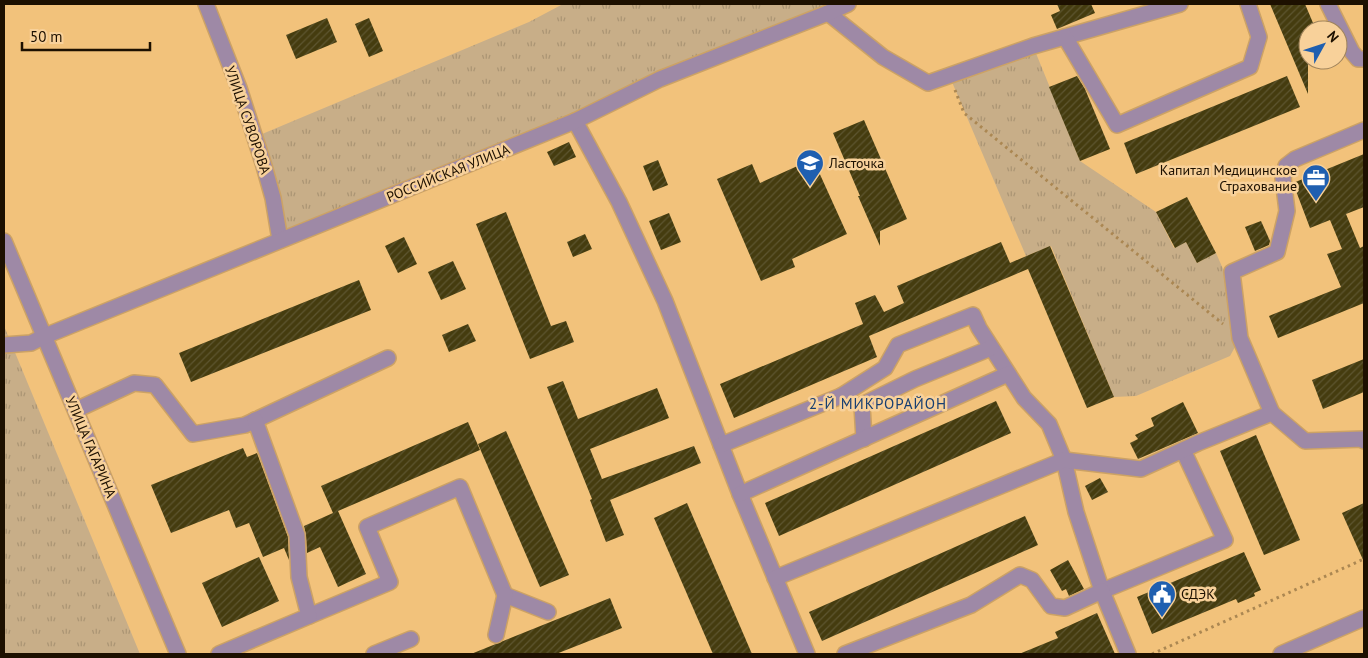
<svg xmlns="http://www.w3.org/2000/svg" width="1368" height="658" viewBox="0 0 1368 658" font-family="'PT Sans',sans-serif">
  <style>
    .grass { fill: url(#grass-tufts) }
    .building { fill: url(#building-hatch) }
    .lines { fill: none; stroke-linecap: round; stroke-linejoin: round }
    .minor-casing { stroke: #cca265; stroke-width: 18 }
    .path { stroke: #ab8752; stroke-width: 3; stroke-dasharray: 2.5 4; stroke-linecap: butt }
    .minor { stroke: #9e89a6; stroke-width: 15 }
    .labels { text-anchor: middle; stroke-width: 5; stroke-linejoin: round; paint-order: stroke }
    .street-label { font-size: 14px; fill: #1d1000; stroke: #f8d19a }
    .poi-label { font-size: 14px; fill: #1d1000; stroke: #f8d19a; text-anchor: start }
    .neighbourhood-label { font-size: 15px; letter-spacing: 1px; fill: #163e71; stroke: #f8d19a }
  </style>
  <defs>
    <pattern id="grass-tufts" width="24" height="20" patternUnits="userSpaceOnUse" patternTransform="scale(1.25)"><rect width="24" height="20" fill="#c8ae88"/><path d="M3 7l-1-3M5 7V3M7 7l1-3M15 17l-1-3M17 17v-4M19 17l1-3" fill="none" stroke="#ab9574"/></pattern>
    <pattern id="building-hatch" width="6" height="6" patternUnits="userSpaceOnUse" patternTransform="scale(1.25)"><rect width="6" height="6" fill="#453c0f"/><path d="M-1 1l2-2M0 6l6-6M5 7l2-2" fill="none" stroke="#5d5530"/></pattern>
  </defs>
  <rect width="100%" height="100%" fill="#f2c27b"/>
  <!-- grass -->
  <g class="grass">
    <path d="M563 4H848L280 240 255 137 529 22Z"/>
    <path d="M1033 46 1080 161 1156 212 1174 248 1186 242 1197 263 1216 253 1235 296 1240 338 1230 356 1136 396 1114 397 1051 246 1026 256 949 75Z"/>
    <path d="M4 326 140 654H4Z"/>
  </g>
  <!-- building -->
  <g class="building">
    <path d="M1057 4H1091L1095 13 1057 29 1051 15 1060 11Z"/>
    <path d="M1270 4H1305L1316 30H1308V94Z"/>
    <path d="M327 18 337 42 296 59 286 35Z"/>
    <path d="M369 18 383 51 369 57 355 24Z"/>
    <path d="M1077 76 1085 89 1110 149 1080 161 1049 87Z"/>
    <path d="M1287 76 1300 107 1136 174 1124 143Z"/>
    <path d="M864 120 907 219 880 231V246L858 196H860L833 133Z"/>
    <path d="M569 142 576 157 554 166 547 152Z"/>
    <path d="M1364 154V207L1346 214 1360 248 1364 246V303L1278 338 1269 316 1341 287 1327 254 1342 249 1330 220 1310 228 1293 183Z"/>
    <path d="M813 159 847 234 792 259 795 267 761 281 717 179 752 164 760 183Z"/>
    <path d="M658 160 668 185 653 191 643 166Z"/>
    <path d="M1187 197 1216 253 1197 263 1186 242 1175 248 1156 212Z"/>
    <path d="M506 212 551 326 566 321 574 342 530 359 476 224Z"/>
    <path d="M669 213 681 242 661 250 649 221Z"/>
    <path d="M1261 221 1270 241 1269 245 1255 251 1245 227Z"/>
    <path d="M585 234 592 249 573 257 567 242Z"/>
    <path d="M404 237 417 264 398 273 385 246Z"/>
    <path d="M1001 242 1010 263 1050 246 1114 397 1087 408 1028 269 869 336 877 357 734 418 720 384 863 324 855 303 875 295 884 312 904 303 897 286Z"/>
    <path d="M453 261 466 289 441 300 428 272Z"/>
    <path d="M359 280 371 310 191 382 179 353Z"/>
    <path d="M468 324 476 341 449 352 442 335Z"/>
    <path d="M1364 359V392L1323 409 1312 380Z"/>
    <path d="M563 381 578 419 657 388 669 418 590 449 602 479 694 446 701 463 610 500 624 535 606 542 590 500 592 499 547 387Z"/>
    <path d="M996 401 1011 433 779 536 765 503Z"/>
    <path d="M1183 402 1198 433 1138 459 1130 443 1138 439 1135 435 1154 426 1151 418Z"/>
    <path d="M468 422 480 450 338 511 366 574 338 587 320 547 307 553 306 535 304 526 333 513 321 486Z"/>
    <path d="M506 431 569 575 540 587 478 444Z"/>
    <path d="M1256 435 1300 540 1264 555 1220 451Z"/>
    <path d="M243 448 247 457 257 453 288 537 289 560 284 548 263 557 249 523 236 528 229 510 171 533 151 485Z"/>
    <path d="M1100 478 1108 492 1092 500 1085 486Z"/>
    <path d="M687 503 752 654H713L654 518Z"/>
    <path d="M1364 503V562L1342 513Z"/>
    <path d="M1025 516 1038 545 822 641 809 612Z"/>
    <path d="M1244 552 1261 590 1254 593 1255 596 1238 603 1236 599 1152 634 1137 597Z"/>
    <path d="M259 557 279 601 222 627 202 583Z"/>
    <path d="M1068 560 1084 589 1069 596 1066 589 1062 591 1050 570Z"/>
    <path d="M610 598 622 628 556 654H471Z"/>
    <path d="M1097 613 1115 654H1019L1058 638 1055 632Z"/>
  </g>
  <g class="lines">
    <!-- minor casing -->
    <g class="minor-casing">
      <g id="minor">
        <path d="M206 4 239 88 264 166 273 198 280 240"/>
        <path d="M1328 4 1352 52 1358 59H1364"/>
        <path d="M828 13 883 57 928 83 1033 46 1180 4"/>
        <path d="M1065 37 1117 125 1250 67 1259 37 1248 4"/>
        <path d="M575 121 619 202 665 301 740 494 807 654"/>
        <path d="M4 241 178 654"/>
        <path d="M4 345 31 343 45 336 575 121 660 79 828 13 848 4"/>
        <path d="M841 396 885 368 898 345 973 315 979 328 1024 398 1049 424 1064 460 1076 512 1102 591 1225 540 1183 450"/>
        <path d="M76 410 134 383 155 385 193 434 245 425 388 358"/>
        <path d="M1272 413 1240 338 1232 272 1277 252 1287 211 1283 178 1286 166 1295 159 1364 130"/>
        <path d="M864 439 862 405 915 379 991 348"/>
        <path d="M721 445 841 396 849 400"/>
        <path d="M740 494 1008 374"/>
        <path d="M775 578 1064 460 1141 469 1198 443 1272 413 1305 441 1363 439 1364 441"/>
        <path d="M309 616 390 582 367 527 460 487 505 595 548 612"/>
        <path d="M496 635 505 595"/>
        <path d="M219 654 309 616 299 577 297 535 255 420"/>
        <path d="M374 654 411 639"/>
        <path d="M845 654 971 605 1020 575 1032 580 1051 606 1065 608 1102 591 1128 654"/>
        <path d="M1281 654 1364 618"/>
      </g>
    </g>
    <!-- path -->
    <g class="path">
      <path d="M955 90 964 113 1223 324"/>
      <path d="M1152 654 1364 559"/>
    </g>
    <!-- minor -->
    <use href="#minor" class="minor"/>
  </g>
  <!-- icons -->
  <defs>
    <g id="school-pin" transform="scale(1.4375)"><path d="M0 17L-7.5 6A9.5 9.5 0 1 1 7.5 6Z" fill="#1f5fb0" stroke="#f8d19a"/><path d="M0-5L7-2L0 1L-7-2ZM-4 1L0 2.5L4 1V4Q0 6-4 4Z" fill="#fff"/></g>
    <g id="office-pin" transform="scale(1.4375)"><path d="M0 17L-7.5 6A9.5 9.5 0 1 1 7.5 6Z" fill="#1f5fb0" stroke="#f8d19a"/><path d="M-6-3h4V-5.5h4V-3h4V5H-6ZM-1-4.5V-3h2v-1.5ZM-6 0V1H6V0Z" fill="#fff"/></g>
    <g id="civic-pin" transform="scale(1.4375)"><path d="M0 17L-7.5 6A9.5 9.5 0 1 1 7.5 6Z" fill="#1f5fb0" stroke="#f8d19a"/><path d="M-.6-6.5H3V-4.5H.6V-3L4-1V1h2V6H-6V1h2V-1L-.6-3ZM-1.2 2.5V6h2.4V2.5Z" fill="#fff"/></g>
  </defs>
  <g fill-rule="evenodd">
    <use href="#school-pin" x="810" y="163"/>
    <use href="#office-pin" x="1316" y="178"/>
    <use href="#civic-pin" x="1162" y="594"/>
  </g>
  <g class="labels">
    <!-- street labels -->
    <g class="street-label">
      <text transform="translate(248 120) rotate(71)" y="5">УЛИЦА СУВОРОВА</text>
      <text transform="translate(448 173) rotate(-22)" y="5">РОССИЙСКАЯ УЛИЦА</text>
      <text transform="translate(91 447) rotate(67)" y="5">УЛИЦА ГАГАРИНА</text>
    </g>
    <!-- poi labels -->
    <g class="poi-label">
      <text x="829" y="168">Ласточка</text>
      <text x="1297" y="175" text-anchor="end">Капитал Медицинское<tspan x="1297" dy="16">Страхование</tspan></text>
      <text x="1181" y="599">СДЭК</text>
    </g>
    <!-- neighbourhood labels -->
    <g class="neighbourhood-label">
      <text x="878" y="409">2-Й МИКРОРАЙОН</text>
    </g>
  </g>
  <!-- border -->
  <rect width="1368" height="658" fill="none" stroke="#1d1000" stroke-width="10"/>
  <!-- north arrow -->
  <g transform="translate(1323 45) rotate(50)"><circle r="24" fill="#f8d19a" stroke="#a0845c"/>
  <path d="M0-4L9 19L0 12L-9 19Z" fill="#1f5fb0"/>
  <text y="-8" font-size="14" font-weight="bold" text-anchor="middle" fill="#1d1000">N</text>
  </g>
  <!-- scale -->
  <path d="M22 42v8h128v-8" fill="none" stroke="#1d1000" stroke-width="2.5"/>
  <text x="30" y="42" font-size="15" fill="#1d1000" stroke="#f8d19a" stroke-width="4" paint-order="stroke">50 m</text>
</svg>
